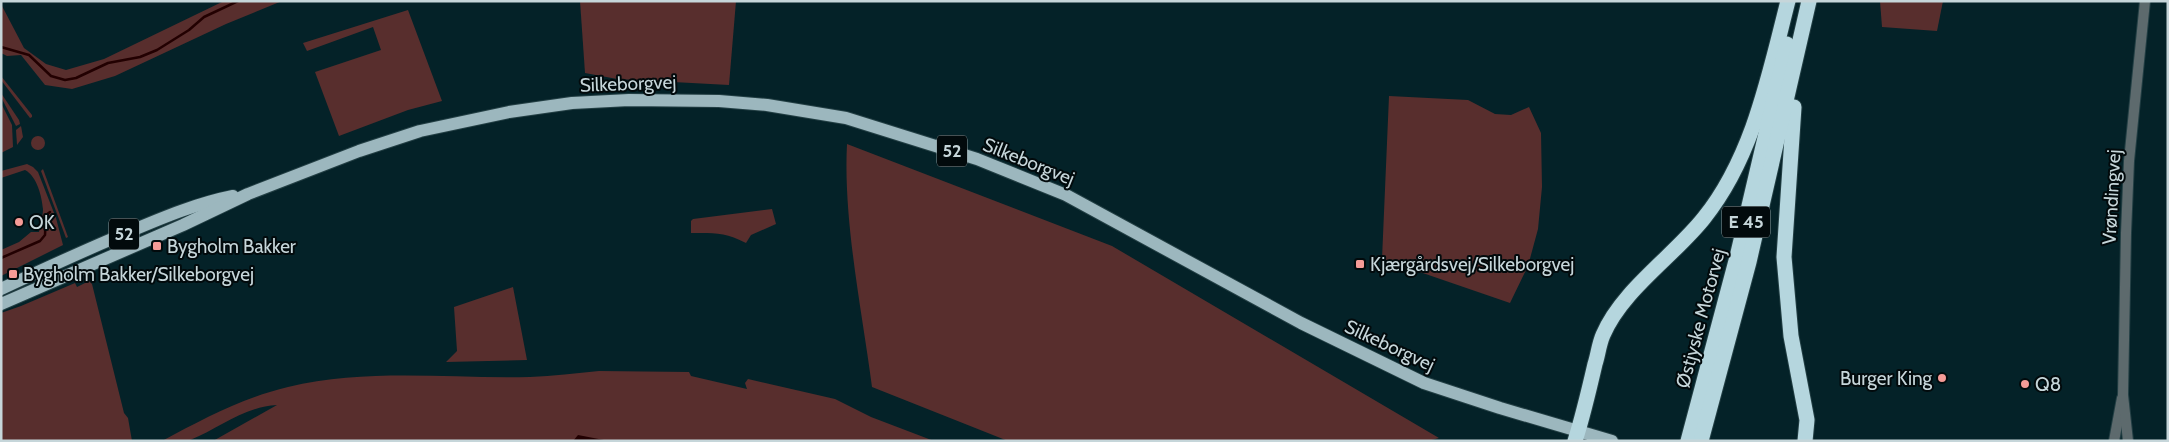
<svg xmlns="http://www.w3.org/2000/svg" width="2169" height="442" font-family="Cabin,sans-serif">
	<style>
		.green { fill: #582e2d }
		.water { fill: #220001 }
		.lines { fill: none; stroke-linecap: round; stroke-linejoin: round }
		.stream { stroke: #220001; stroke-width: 2.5 }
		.tertiary-casing { stroke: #233f44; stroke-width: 12 }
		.primary-casing { stroke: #233f44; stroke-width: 14 }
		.motorway-casing { stroke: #233f44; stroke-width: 17 }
		.tertiary { stroke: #5d6a6d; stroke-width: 10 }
		.primary { stroke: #9cb7be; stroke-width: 12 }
		.motorway { stroke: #b5d6de; stroke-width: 15 }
		.poi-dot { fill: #f59b97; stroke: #020a0c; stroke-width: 2 }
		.labels { text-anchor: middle; stroke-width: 4; stroke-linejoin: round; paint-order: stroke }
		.shield { fill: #020a0c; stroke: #8b999c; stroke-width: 1 }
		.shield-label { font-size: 18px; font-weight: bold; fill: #c6d6da }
		.street-label { font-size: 19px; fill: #c6d6da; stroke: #020a0c }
		.poi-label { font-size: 19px; fill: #c6d6da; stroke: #020a0c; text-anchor: start }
	</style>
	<rect width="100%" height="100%" fill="#042228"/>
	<g class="green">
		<path d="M1,1L2,6L24,48L46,64L66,70L104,59L224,1H282L226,24L115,76L72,89L45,85L21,55L7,56L1,53Z"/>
		<path d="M580,1H736L729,85L617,79L585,73Z"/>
		<path d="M1880,1H1943L1937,31L1882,27Z"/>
		<path d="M408,10L442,101L408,110L339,136L315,72L381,50L373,27L307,51L303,43Z"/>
		<path d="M1,76L32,115V117L30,118L1,80Z"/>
		<path d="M1,93L19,120L20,124L16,126L1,97Z"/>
		<path d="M1389,96L1468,100L1495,114L1511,115L1529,107L1541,133L1542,187L1538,229L1528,266L1510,303L1382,259Z"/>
		<path d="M1,103L12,125L13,147L1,153Z"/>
		<path d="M21,126L23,137L17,145L16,130Z"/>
		<circle cx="38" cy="143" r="7"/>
		<path d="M847,144L1112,246L1439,438L1428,441H1008L872,387C862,310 843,221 847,144Z"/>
		<path d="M27,164L33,167L38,172L56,218L63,245L1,276V250L19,242L31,232H39C40,225 43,216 43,209C42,197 37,176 25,170L1,178V171Z"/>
		<path d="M43,169L68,237L66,238L41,171Z"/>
		<path d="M772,209L776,224L751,235L746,243C725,232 714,233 691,233V221L693,219Z"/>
		<path d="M89,281L92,284L124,413L128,418L132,441H1V313L21,306L75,283L77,287Z"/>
		<path d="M513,287L527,360L446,362L457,351L454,307Z"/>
		<path d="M599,371L689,372L691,376L747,389L745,383L748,379L835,399L871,417L934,441H213L277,405C243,407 220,428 190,440C182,442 170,441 162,441C203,419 242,398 288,387C367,368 449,379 530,377C553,376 576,373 599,371Z"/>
	</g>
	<path class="water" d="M578,435L609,441H573Z"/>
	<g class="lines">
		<g class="stream">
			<path d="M1,47L29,55L51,76L65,80L76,78L108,63L140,57L157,50L189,30L204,17L238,1"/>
			<path d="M1,258L40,241L45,235L46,215L50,212"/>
		</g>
		<defs>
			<g id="tertiary">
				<path d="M2114,441L2122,398"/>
				<path d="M2128,441L2123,395L2126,233L2129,161L2145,1"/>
			</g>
			<g id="primary">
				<path d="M1,289C44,269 87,249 131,231C164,217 198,203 233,196"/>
				<path d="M1,304L183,225L248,194L359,151L420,131L509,112L572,103L629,100L719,101L767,105L846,118L977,159L1066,195L1301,323L1424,383L1500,408L1612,441"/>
			</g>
			<g id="motorway">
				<path d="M1794,107L1784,257L1791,336L1807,420L1805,441"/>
				<path d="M1575,441C1583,416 1589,390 1595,364C1598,355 1599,344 1603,335C1622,290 1674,256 1704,218C1753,157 1769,75 1788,1"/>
				<path d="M1688,441L1737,257L1787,44"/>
				<path d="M1701,441L1749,262L1809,1"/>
			</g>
		</defs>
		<use href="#tertiary" class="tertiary-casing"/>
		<use href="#primary" class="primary-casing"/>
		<use href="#motorway" class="motorway-casing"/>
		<use href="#tertiary" class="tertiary"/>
		<use href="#primary" class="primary"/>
		<use href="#motorway" class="motorway"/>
	</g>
	<g class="poi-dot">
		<circle cx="19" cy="222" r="5"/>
		<rect x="152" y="241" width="10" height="10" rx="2.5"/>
		<rect x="1355" y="259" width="10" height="10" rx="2.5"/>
		<rect x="8" y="269" width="10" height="10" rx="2.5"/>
		<circle cx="1942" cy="378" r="5"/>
		<circle cx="2025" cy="384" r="5"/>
	</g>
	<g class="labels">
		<g class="shield">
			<rect x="937" y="135.5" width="30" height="31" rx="4"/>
			<rect x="1722" y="206.5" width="48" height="31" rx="4"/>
			<rect x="109" y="218.5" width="30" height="31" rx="4"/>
		</g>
		<g class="shield-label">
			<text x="952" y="157">52</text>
			<text x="1746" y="228">E 45</text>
			<text x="124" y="240">52</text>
		</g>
		<g class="street-label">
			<text transform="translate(628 83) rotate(-2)" y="7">Silkeborgvej</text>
			<text transform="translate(1029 161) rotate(22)" y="7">Silkeborgvej</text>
			<text transform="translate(2111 197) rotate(-87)" y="7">Vrøndingvej</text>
			<text transform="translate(1700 318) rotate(-75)" y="7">Østjyske Motorvej</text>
			<text transform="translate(1390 345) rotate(25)" y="7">Silkeborgvej</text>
		</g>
		<g class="poi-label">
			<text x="29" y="229">OK</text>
			<text x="167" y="253">Bygholm Bakker</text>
			<text x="1370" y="271">Kjærgårdsvej/Silkeborgvej</text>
			<text x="23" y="281">Bygholm Bakker/Silkeborgvej</text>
			<text x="1932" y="385" text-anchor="end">Burger King</text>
			<text x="2035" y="391">Q8</text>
		</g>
	</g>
	<rect width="2169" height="442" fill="none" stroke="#c6d6da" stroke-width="5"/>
</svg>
